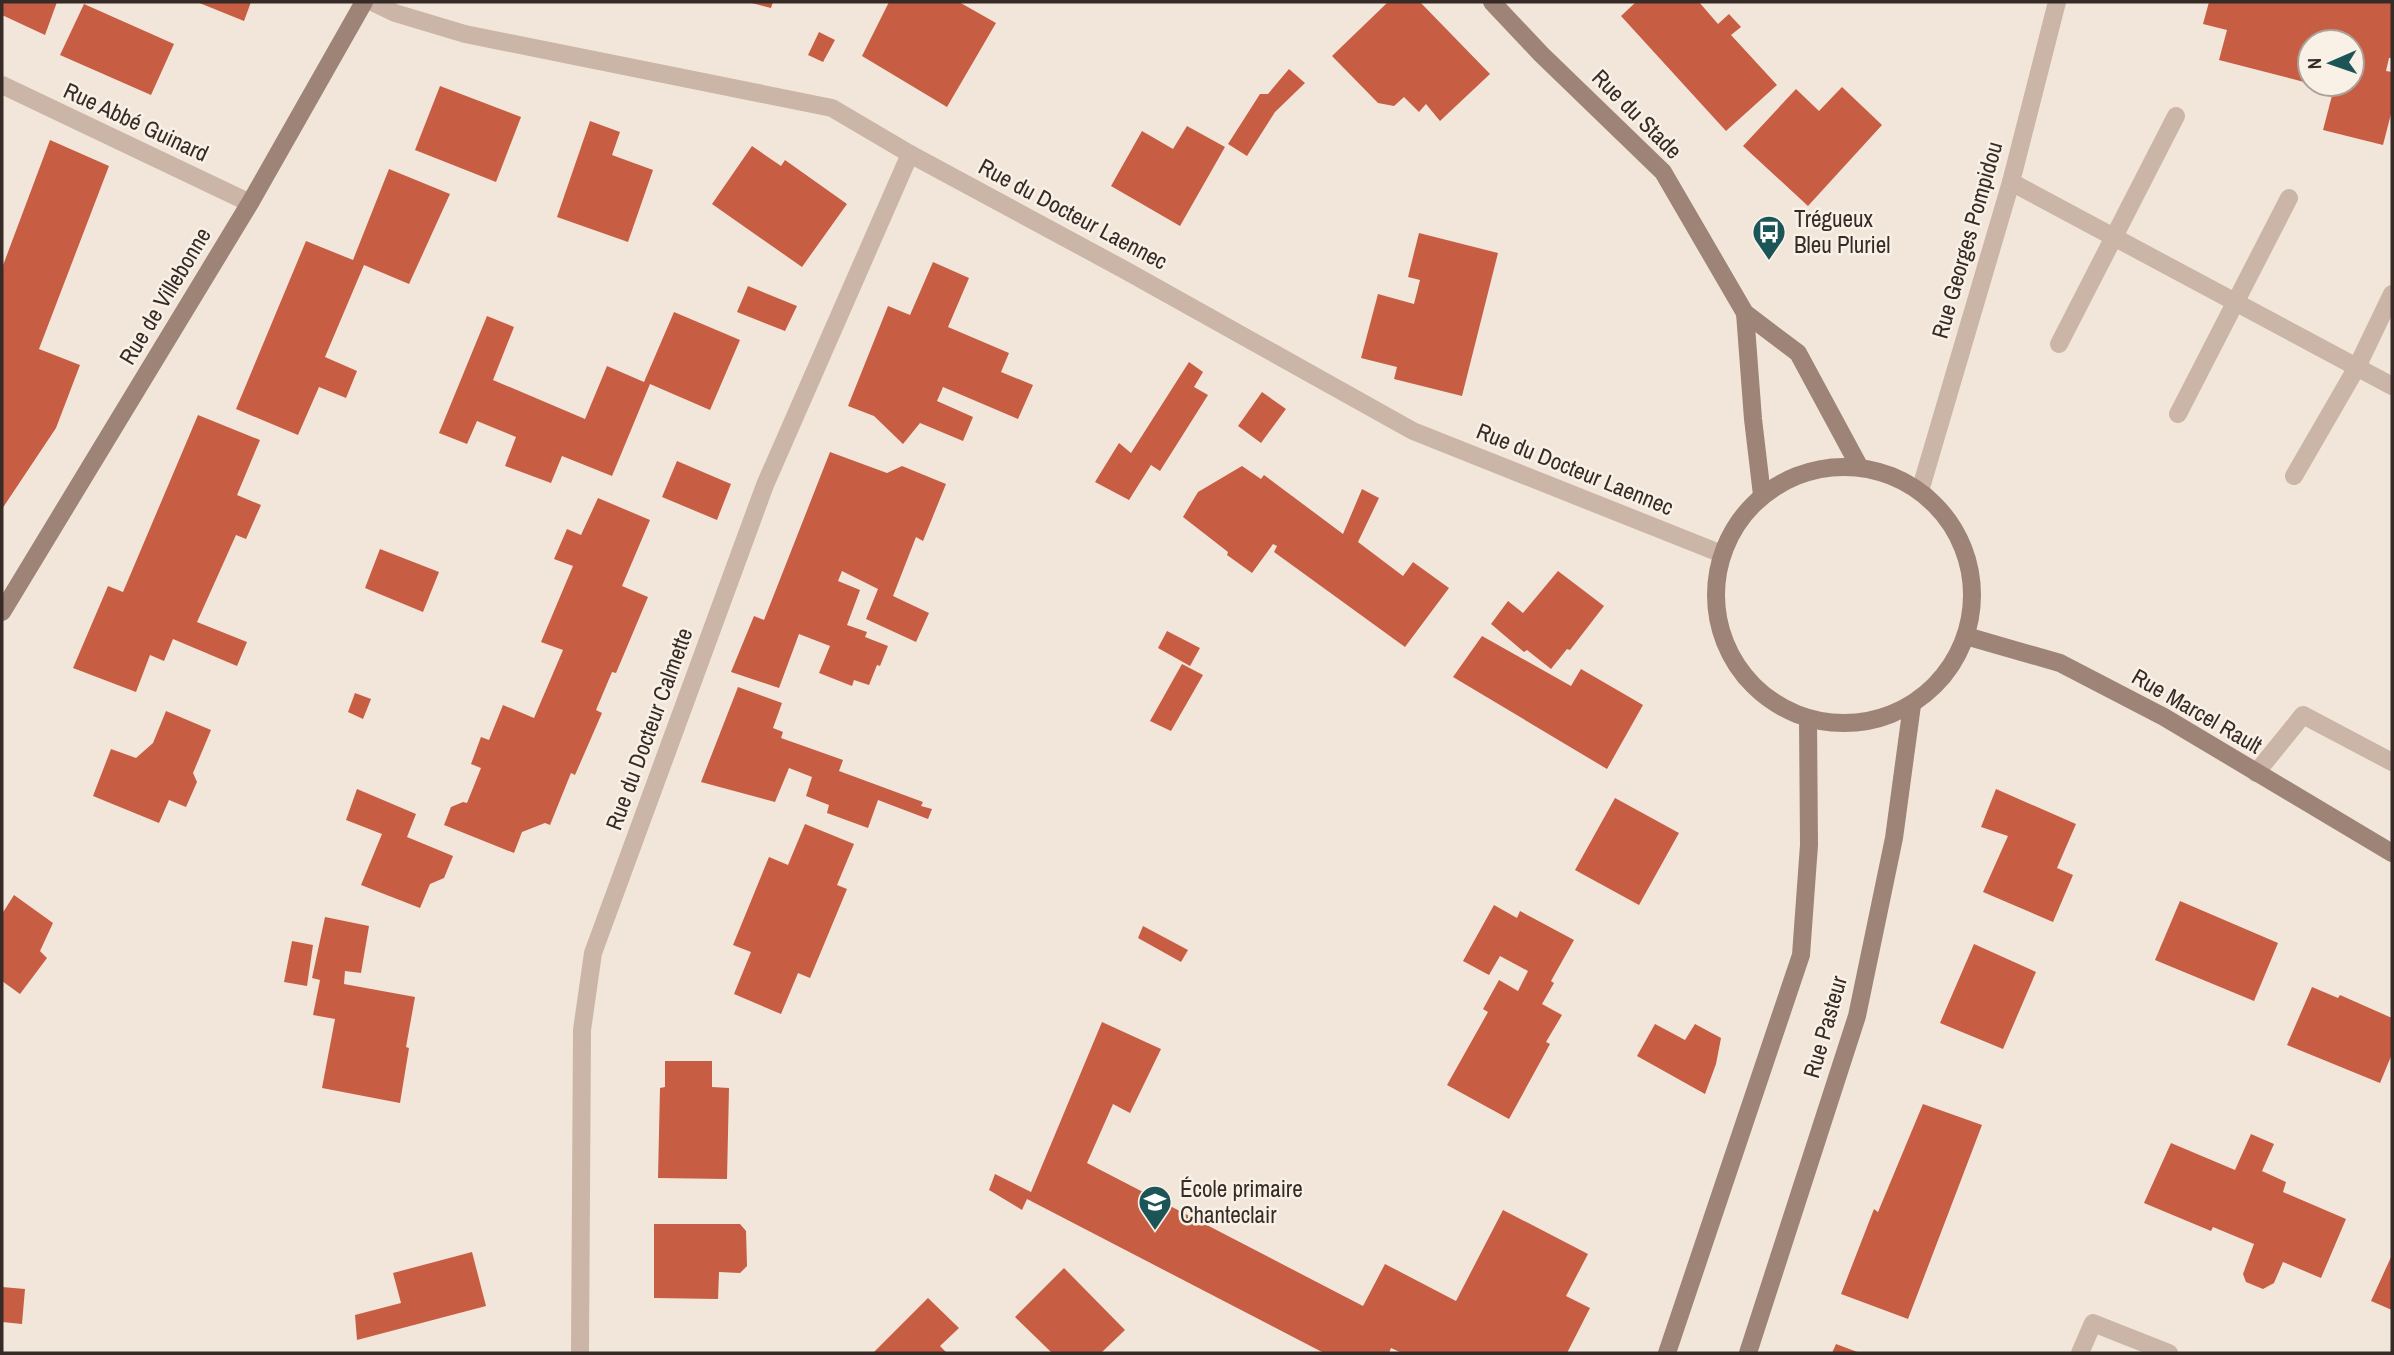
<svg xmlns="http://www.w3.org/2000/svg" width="2394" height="1355" font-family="'Archivo Narrow',sans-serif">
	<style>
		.building { fill: #c75e43 }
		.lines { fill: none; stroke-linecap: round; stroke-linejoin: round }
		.lane { stroke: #cab5a6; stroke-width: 18 }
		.street { stroke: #cab5a6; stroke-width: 18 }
		.secondary { stroke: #9d8477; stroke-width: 18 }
		.labels { text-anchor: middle; stroke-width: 5; stroke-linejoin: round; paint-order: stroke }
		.street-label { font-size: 23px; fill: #362b27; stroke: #f9f0e6 }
		.poi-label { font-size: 23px; fill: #362b27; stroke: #f9f0e6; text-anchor: start }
	</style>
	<rect width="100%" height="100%" fill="#f2e6da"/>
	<g class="building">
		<path d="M2,2H57L45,35L2,15Z"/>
		<path d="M197,2H251L244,21Z"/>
		<path d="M748,2H773L771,8Z"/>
		<path d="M889,2H959L996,23L947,107L862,56Z"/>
		<path d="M1388,2H1420L1490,74L1440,121L1426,104L1419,112L1404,97L1394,106L1378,103L1332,56Z"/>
		<path d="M1636,2H1699L1718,24L1729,14L1741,27L1731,35L1777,85L1726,131L1621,16Z"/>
		<path d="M2209,2H2392V58H2389L2386,71L2392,72V110L2383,145L2323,130L2335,84H2352V42H2310V72L2306,71L2304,82L2219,60L2227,30L2203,24Z"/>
		<path d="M84,4L174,44L151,95L60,55Z"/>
		<path d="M819,32L835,40L823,62L808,55Z"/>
		<path d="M1289,69L1305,83L1275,112L1247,156L1228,144L1260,94H1268Z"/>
		<path d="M440,86L521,117L496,182L415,150Z"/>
		<path d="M1842,87L1882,125L1808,206L1743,146L1796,89L1819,111Z"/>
		<path d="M590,121L620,132L612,155L653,170L628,242L557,217Z"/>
		<path d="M1187,126L1225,147L1180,226L1111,186L1142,131L1173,149Z"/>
		<path d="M50,140L109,166L39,349L80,365L56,428L2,509V268Z"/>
		<path d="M752,146L781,166L785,160L847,204L802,267L712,204Z"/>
		<path d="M389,169L450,194L409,284L364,265L325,357L357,371L346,398L319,387L298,435L236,409L306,241L353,260Z"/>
		<path d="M1419,233L1498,253L1462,396L1394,379L1397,367L1361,358L1378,294L1414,304L1420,280L1408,277Z"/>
		<path d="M933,262L969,278L948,327L1009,353L1001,372L1033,385L1018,419L943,387L937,401L973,417L963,441L920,423L903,444L874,416L848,406L888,306L910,315Z"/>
		<path d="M748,286L797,306L785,331L737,312Z"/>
		<path d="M674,312L740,340L710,410L650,384L612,476L562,456L551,483L505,466L516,437L477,421L467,444L439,433L487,316L514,327L493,380L585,419L607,366L644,382Z"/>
		<path d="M1189,362L1203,372L1194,387L1208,395L1160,471L1151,465L1129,500L1095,482L1119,443L1131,453Z"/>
		<path d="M1262,392L1286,409L1261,443L1238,426Z"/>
		<path d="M198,415L260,440L237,495L261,505L246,539L236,535L197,622L247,642L237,666L173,639L164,661L150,655L136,692L73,668L108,586L123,592Z"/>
		<path d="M830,452L887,473L902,466L946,484L923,541L916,537L893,596L929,613L916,642L866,619L878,589L842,571L838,581L860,590L847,625L867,632L865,637L888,646L880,666L877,665L869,685L854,680L852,686L819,673L830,646L799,634L779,688L731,672L754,616L764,620Z"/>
		<path d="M677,461L731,484L717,520L662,497Z"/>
		<path d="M1242,466L1261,479L1264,475L1343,534L1362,489L1379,498L1358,542L1403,576L1413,562L1449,588L1405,647L1274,552L1277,546L1273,544L1252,573L1227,555L1228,552L1183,517L1198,492Z"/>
		<path d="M598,498L650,520L622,586L648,597L616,673L612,672L596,710L602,713L575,775L571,773L550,825L545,823L522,832L514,853L444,825L451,807L463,802L467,803L481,768L471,764L481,737L489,740L503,705L534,718L563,650L541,642L573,566L554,559L567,529L581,535Z"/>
		<path d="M380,549L439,572L423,612L365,588Z"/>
		<path d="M1558,571L1604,606L1570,650L1567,649L1551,669L1527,650L1524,652L1491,624L1508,601L1523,613Z"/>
		<path d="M1167,631L1200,648L1190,666L1158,648Z"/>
		<path d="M1482,636L1571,686L1581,669L1643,705L1607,769L1453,677Z"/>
		<path d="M1182,664L1203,675L1171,731L1150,721Z"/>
		<path d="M738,687L782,703L773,728L783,732L781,738L843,760L839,771L923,802L921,806L932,809L928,819L878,800L868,828L827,813L829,805L806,796L812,777L789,768L775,802L701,782Z"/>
		<path d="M355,693L371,699L363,719L348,712Z"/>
		<path d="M166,711L211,730L193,773L197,782L186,807L169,800L159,823L93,796L111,749L136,758L153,743Z"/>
		<path d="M357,789L416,814L407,837L453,856L444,878L430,884L420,908L361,885L382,834L346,820Z"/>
		<path d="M1996,789L2076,824L2057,868L2073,875L2053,922L1983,892L2008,836L1981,827Z"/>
		<path d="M1615,798L1679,833L1639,905L1575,870Z"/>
		<path d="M805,824L854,844L837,885L847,889L810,978L798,973L781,1014L734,994L751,952L733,945L769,857L788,865Z"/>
		<path d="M14,895L53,923L40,951L47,958L20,994L2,981V914Z"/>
		<path d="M2180,901L2278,943L2254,1001L2155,960Z"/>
		<path d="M1494,905L1517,918L1520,911L1574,940L1551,981L1554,983L1542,1004L1562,1015L1546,1042L1550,1044L1509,1119L1447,1085L1488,1012L1483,1009L1499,980L1518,991L1528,971L1500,956L1489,975L1463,961Z"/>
		<path d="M325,917L369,926L361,973L345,971L344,984L415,997L406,1047L409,1048L400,1103L322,1088L335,1019L313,1015L320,980L312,978Z"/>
		<path d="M1143,926L1188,950L1181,962L1138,938Z"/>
		<path d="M292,941L313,945L307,986L284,982Z"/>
		<path d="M1974,944L2036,972L2003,1049L1940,1023Z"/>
		<path d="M2312,987L2338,998L2340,995L2392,1018V1054L2380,1083L2287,1045Z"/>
		<path d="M1102,1022L1161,1049L1130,1113L1113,1104L1087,1163L1363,1306L1385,1264L1456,1301L1503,1210L1588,1254L1566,1296L1590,1308L1567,1353H1402L1391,1348L1389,1353H1324L1027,1199L1022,1210L989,1190L995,1174L1031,1192Z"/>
		<path d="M1655,1024L1685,1040L1695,1024L1721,1038L1716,1064L1705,1094L1637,1056Z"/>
		<path d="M665,1061H712V1087L729,1088L727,1179L658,1178L660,1088L665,1087Z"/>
		<path d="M1923,1104L1982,1125L1908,1319L1841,1294L1874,1209L1878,1212Z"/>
		<path d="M2251,1134L2274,1144L2262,1171L2286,1182L2283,1192L2346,1219L2321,1278L2283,1262L2274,1283L2263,1289L2246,1282L2243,1274L2254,1244L2213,1227L2211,1231L2144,1203L2171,1143L2235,1170Z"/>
		<path d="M654,1224H740L746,1231L747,1266L740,1273L719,1272L718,1299L654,1298Z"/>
		<path d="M472,1252L486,1306L357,1340L355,1315L401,1303L393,1273Z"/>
		<path d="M2392,1255V1310L2371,1301Z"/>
		<path d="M1064,1268L1125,1330L1101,1353H1052L1015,1317Z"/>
		<path d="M2,1287L25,1289L22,1324L2,1322Z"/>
		<path d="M928,1298L959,1328L940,1346L947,1353H873Z"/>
		<path d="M1836,1344L1860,1353H1832Z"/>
	</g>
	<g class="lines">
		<g class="lane">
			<path d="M2011,182L2392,386"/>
			<path d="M2059,344L2176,116"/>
			<path d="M2178,414L2289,198"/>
			<path d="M2294,476L2357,367L2392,294"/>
			<path d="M2256,773L2303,715L2392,762"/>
		</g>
		<g class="street">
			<path d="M372,2L395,13L465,34L832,108L910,154L1123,269L1413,431L1722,554"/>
			<path d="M2,85L250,203"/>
			<path d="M1920,491L2011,182L2057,2"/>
			<path d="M580,1353L582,1030L593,953L765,485L910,154"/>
			<path d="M2080,1353L2093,1323L2169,1353"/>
		</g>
		<g class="secondary">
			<path d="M1492,2L1541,54L1663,172L1745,313L1798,353L1859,466"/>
			<path d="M1745,313L1753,419L1762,495"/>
			<circle cx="1844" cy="595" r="128"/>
			<path d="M2,612L250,203L364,2"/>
			<path d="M1966,636L2060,663L2164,717L2392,853"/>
			<path d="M1667,1353L1801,955L1809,845L1808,719"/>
			<path d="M1748,1353L1857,1016L1894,838L1912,705"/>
		</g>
	</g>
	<defs>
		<symbol id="bus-pin" viewBox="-11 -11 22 30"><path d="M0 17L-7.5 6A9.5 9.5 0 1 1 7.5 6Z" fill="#1c5557" stroke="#f9f0e6"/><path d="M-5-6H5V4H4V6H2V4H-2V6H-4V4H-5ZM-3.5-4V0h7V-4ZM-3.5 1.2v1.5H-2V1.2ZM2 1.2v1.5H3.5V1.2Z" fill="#fff"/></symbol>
		<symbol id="school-pin" viewBox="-11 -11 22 30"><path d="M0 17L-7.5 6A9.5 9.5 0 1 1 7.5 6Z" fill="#1c5557" stroke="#f9f0e6"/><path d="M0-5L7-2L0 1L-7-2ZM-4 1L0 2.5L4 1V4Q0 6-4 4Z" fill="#fff"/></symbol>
	</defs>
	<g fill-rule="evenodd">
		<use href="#bus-pin" x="1750" y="213" width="38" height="52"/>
		<use href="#school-pin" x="1136" y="1183" width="38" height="52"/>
	</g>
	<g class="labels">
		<g class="street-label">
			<text transform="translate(1637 114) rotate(45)" y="8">Rue du Stade</text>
			<text transform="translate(136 122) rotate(25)" y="8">Rue Abbé Guinard</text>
			<text transform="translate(1073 214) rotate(28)" y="8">Rue du Docteur Laennec</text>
			<text transform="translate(1967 240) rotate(-74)" y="8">Rue Georges Pompidou</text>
			<text transform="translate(165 296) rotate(-59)" y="8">Rue de Villebonne</text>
			<text transform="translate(1575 469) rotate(22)" y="8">Rue du Docteur Laennec</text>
			<text transform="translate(2197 711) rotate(30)" y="8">Rue Marcel Rault</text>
			<text transform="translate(649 729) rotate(-70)" y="8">Rue du Docteur Calmette</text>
			<text transform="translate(1825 1027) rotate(-74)" y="8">Rue Pasteur</text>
		</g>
		<g class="poi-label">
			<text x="1794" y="227">Trégueux<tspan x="1794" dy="26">Bleu Pluriel</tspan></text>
			<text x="1180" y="1197">École primaire<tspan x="1180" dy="26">Chanteclair</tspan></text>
		</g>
	</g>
	<rect width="2394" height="1355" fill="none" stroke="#362b27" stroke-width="7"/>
	<g transform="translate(2331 63) rotate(268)"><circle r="33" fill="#f9f0e6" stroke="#aba19a" stroke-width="2"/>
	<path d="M0-5L12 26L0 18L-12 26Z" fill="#1c5557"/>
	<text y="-10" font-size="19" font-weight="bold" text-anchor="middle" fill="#362b27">N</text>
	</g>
</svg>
